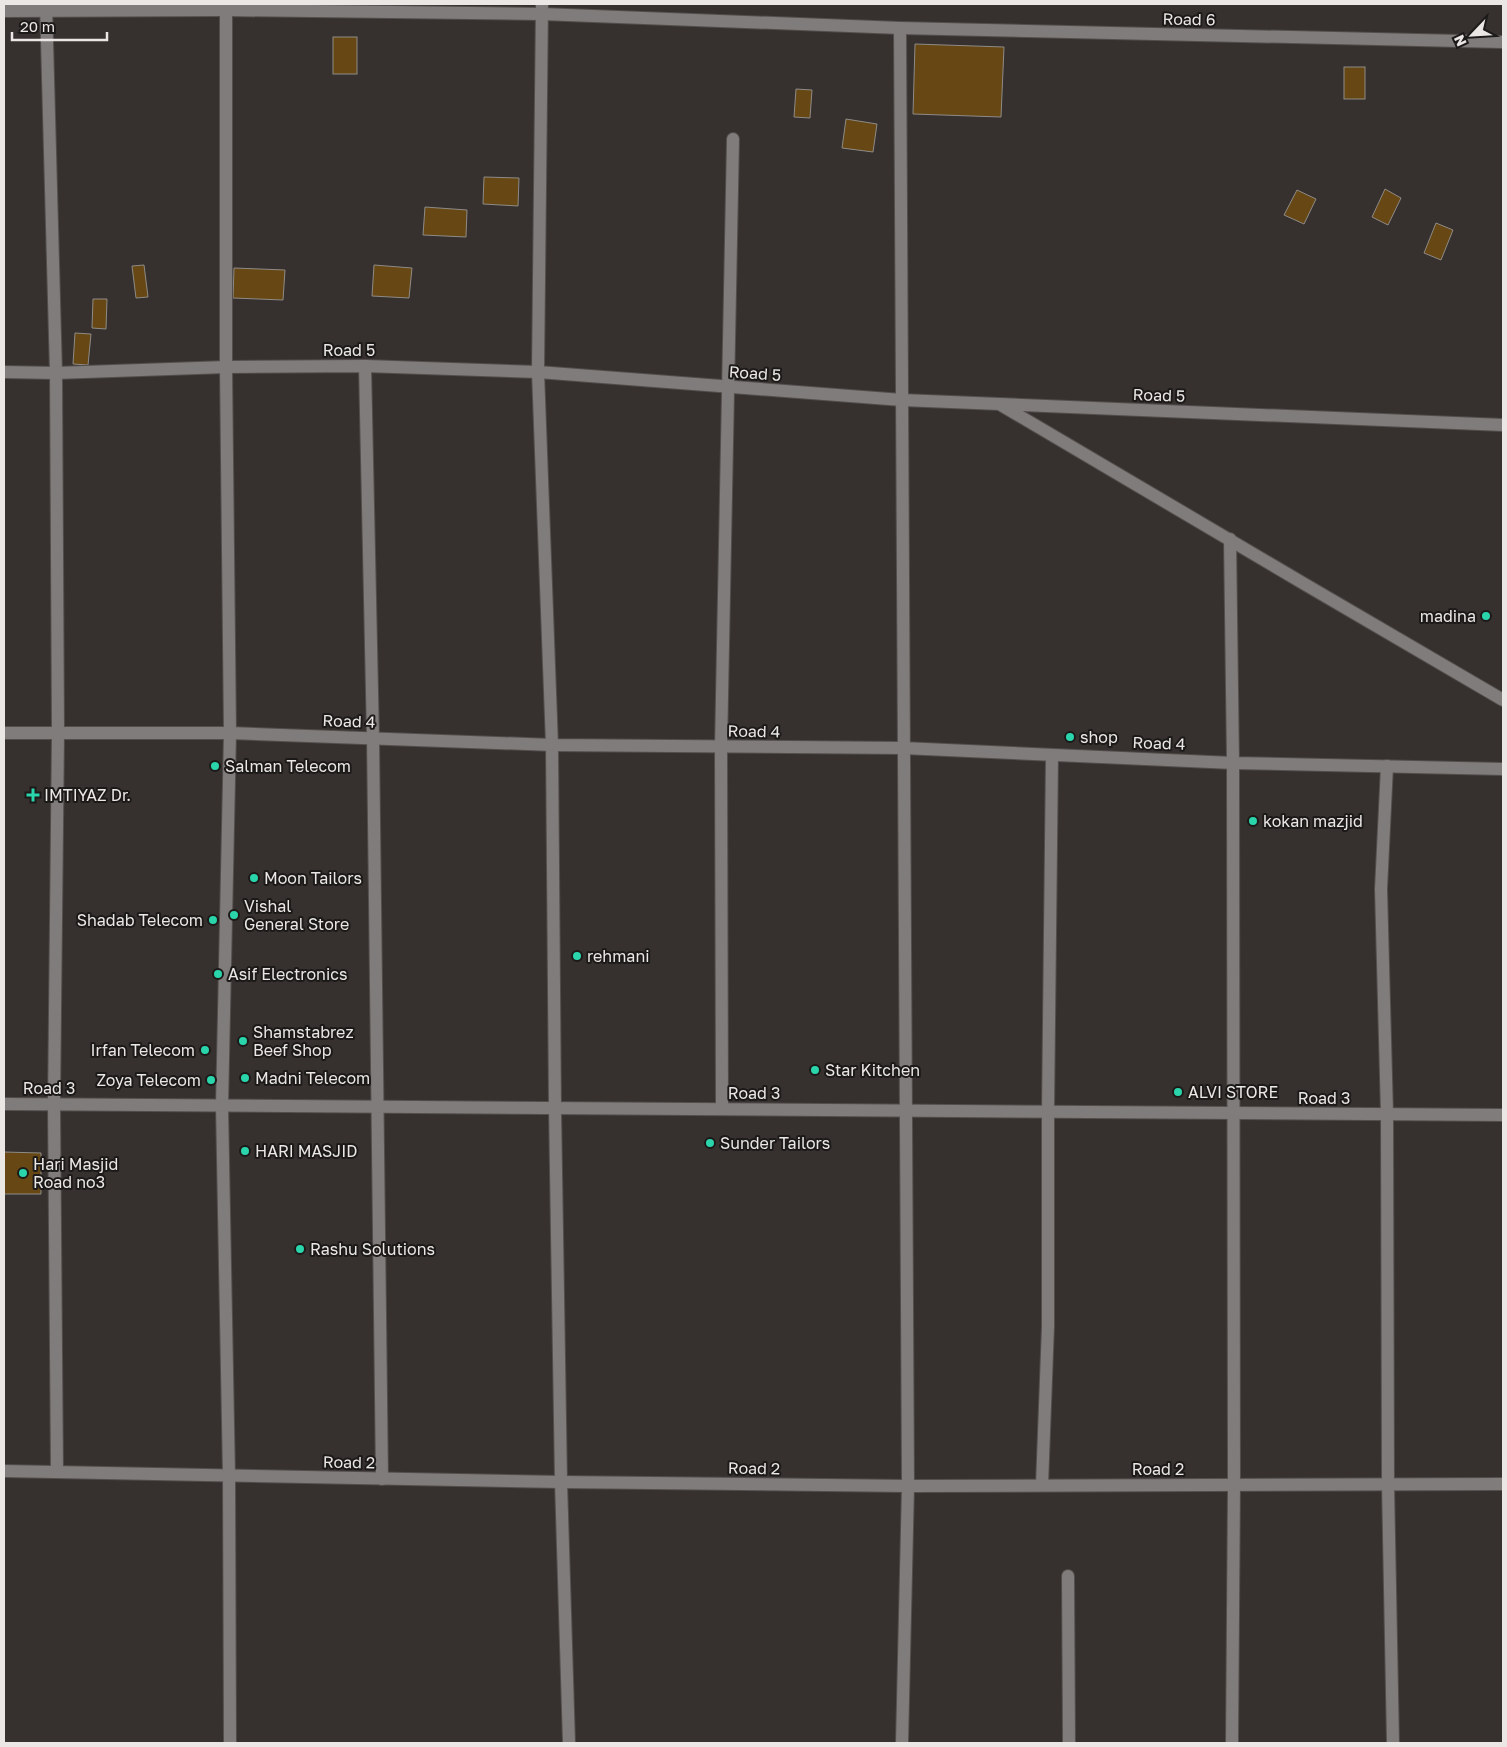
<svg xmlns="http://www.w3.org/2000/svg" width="1507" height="1747" font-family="'Golos Text',sans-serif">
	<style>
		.building { fill: #674814; stroke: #8e8b86 }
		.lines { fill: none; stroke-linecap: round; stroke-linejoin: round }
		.minor-casing { stroke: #534e4c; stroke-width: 14 }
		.minor { stroke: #7f7c7b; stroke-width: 12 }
		.poi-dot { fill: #2ad5ac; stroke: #1c1a18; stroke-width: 2 }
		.labels { text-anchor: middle; stroke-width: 4; stroke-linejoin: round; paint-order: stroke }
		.street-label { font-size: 16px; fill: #eae7e5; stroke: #1c1a18 }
		.poi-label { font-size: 16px; fill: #eae7e5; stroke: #1c1a18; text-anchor: start }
	</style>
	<rect width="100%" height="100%" fill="#36312f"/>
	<g class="building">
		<rect x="333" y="37" width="24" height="37"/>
		<path d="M915,44L1004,47L1001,117L913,114Z"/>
		<rect x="1344" y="67" width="21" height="32"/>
		<path d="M796,89L812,90L810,118L794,117Z"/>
		<path d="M846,119L877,124L873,152L842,148Z"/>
		<path d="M484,177L519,178L518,206L483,204Z"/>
		<path d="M1385,189L1401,198L1388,225L1372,217Z"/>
		<path d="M1297,190L1316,199L1304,224L1284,215Z"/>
		<path d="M425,207L467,210L466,237L423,235Z"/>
		<path d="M1436,223L1453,230L1441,260L1424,253Z"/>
		<path d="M144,265L148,297L136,298L132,266Z"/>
		<path d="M374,265L412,268L409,298L372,296Z"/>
		<path d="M234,268L285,270L283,300L233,298Z"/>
		<path d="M93,299H107L106,329L92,328Z"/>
		<path d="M75,333L91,334L88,365L73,364Z"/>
		<path d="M4,1152L41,1153V1194H4Z"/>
	</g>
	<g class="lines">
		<defs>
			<g id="minor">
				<path d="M46,4L56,373L58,733L54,1105L57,1472"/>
				<path d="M226,4V367L230,733L222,1106L229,1476L230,1743"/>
				<path d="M542,4L538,372L552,745L555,1108L561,1482L569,1743"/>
				<path d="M4,11L226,10L542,14L900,28L1503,42"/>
				<path d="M900,28L908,1486L902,1743"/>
				<path d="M365,366L373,738L382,1479"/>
				<path d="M4,372L56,373L226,367L365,366L538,372L902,400L1503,425"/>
				<path d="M1001,405C1168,503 1335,603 1503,700"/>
				<path d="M1230,539L1233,763L1234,1485L1232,1743"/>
				<path d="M4,733H230L552,745L903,748L1233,763L1503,769"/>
				<path d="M1387,766L1381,889L1387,1114L1388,1485L1393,1743"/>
				<path d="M4,1104L1503,1115"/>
				<path d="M722,1109L721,747L733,139"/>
				<path d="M4,1471L561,1482L908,1486L1503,1484"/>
				<path d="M1042,1485L1048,1326V1112L1052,755"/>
				<path d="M1068,1576L1069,1743"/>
			</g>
		</defs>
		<use href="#minor" class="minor-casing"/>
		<use href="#minor" class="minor"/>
	</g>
	<g class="poi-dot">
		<circle cx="1486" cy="616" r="5"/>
		<circle cx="1070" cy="737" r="5"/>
		<circle cx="215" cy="766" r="5"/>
		<path d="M30.5 787.5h5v5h5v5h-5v5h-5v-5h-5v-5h5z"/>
		<circle cx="1253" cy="821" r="5"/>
		<circle cx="254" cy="878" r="5"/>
		<circle cx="234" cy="915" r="5"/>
		<circle cx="213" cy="920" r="5"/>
		<circle cx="577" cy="956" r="5"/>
		<circle cx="218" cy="974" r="5"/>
		<circle cx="243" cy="1041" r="5"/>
		<circle cx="205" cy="1050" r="5"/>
		<circle cx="815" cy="1070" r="5"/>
		<circle cx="245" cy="1078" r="5"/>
		<circle cx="211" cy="1080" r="5"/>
		<circle cx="1178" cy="1092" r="5"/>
		<circle cx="710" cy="1143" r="5"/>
		<circle cx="245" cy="1151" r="5"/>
		<circle cx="23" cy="1173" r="5"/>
		<circle cx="300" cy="1249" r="5"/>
	</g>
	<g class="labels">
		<g class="street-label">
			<text transform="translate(1189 19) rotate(1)" y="6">Road 6</text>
			<text x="349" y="356">Road 5</text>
			<text transform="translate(755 373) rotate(4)" y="6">Road 5</text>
			<text transform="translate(1159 395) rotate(2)" y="6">Road 5</text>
			<text transform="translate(349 721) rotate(2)" y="6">Road 4</text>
			<text transform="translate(754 731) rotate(1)" y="6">Road 4</text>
			<text transform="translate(1159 743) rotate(2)" y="6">Road 4</text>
			<text x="49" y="1094">Road 3</text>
			<text x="754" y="1099">Road 3</text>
			<text x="1324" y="1104">Road 3</text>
			<text transform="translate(349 1462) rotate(1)" y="6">Road 2</text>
			<text transform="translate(754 1468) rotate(1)" y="6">Road 2</text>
			<text x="1158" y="1475">Road 2</text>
		</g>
		<g class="poi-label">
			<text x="1476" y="622" text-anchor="end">madina</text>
			<text x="1080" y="743">shop</text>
			<text x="225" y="772">Salman Telecom</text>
			<text x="44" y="801">IMTIYAZ Dr.</text>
			<text x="1263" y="827">kokan mazjid</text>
			<text x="264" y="884">Moon Tailors</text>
			<text x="244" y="912">Vishal<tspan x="244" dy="18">General Store</tspan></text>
			<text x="203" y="926" text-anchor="end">Shadab Telecom</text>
			<text x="587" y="962">rehmani</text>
			<text x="228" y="980">Asif Electronics</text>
			<text x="253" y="1038">Shamstabrez<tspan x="253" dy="18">Beef Shop</tspan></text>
			<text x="195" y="1056" text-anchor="end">Irfan Telecom</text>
			<text x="825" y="1076">Star Kitchen</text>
			<text x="255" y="1084">Madni Telecom</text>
			<text x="201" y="1086" text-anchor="end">Zoya Telecom</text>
			<text x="1188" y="1098">ALVI STORE</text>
			<text x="720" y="1149">Sunder Tailors</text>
			<text x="255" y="1157">HARI MASJID</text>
			<text x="33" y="1170">Hari Masjid<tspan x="33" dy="18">Road no3</tspan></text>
			<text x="310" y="1255">Rashu Solutions</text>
		</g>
	</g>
	<rect width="1507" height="1747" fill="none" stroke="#eae7e5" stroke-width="10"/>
	<g transform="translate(1472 35) rotate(245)" stroke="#1c1a18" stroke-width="4" paint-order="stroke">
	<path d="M0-4L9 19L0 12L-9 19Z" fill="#eae7e5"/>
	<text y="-8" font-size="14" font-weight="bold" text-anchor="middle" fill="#eae7e5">N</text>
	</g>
	<path d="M12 32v8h95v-8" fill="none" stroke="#eae7e5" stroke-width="2.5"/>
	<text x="20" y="32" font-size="15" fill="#eae7e5" stroke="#1c1a18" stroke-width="4" paint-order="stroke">20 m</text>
</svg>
